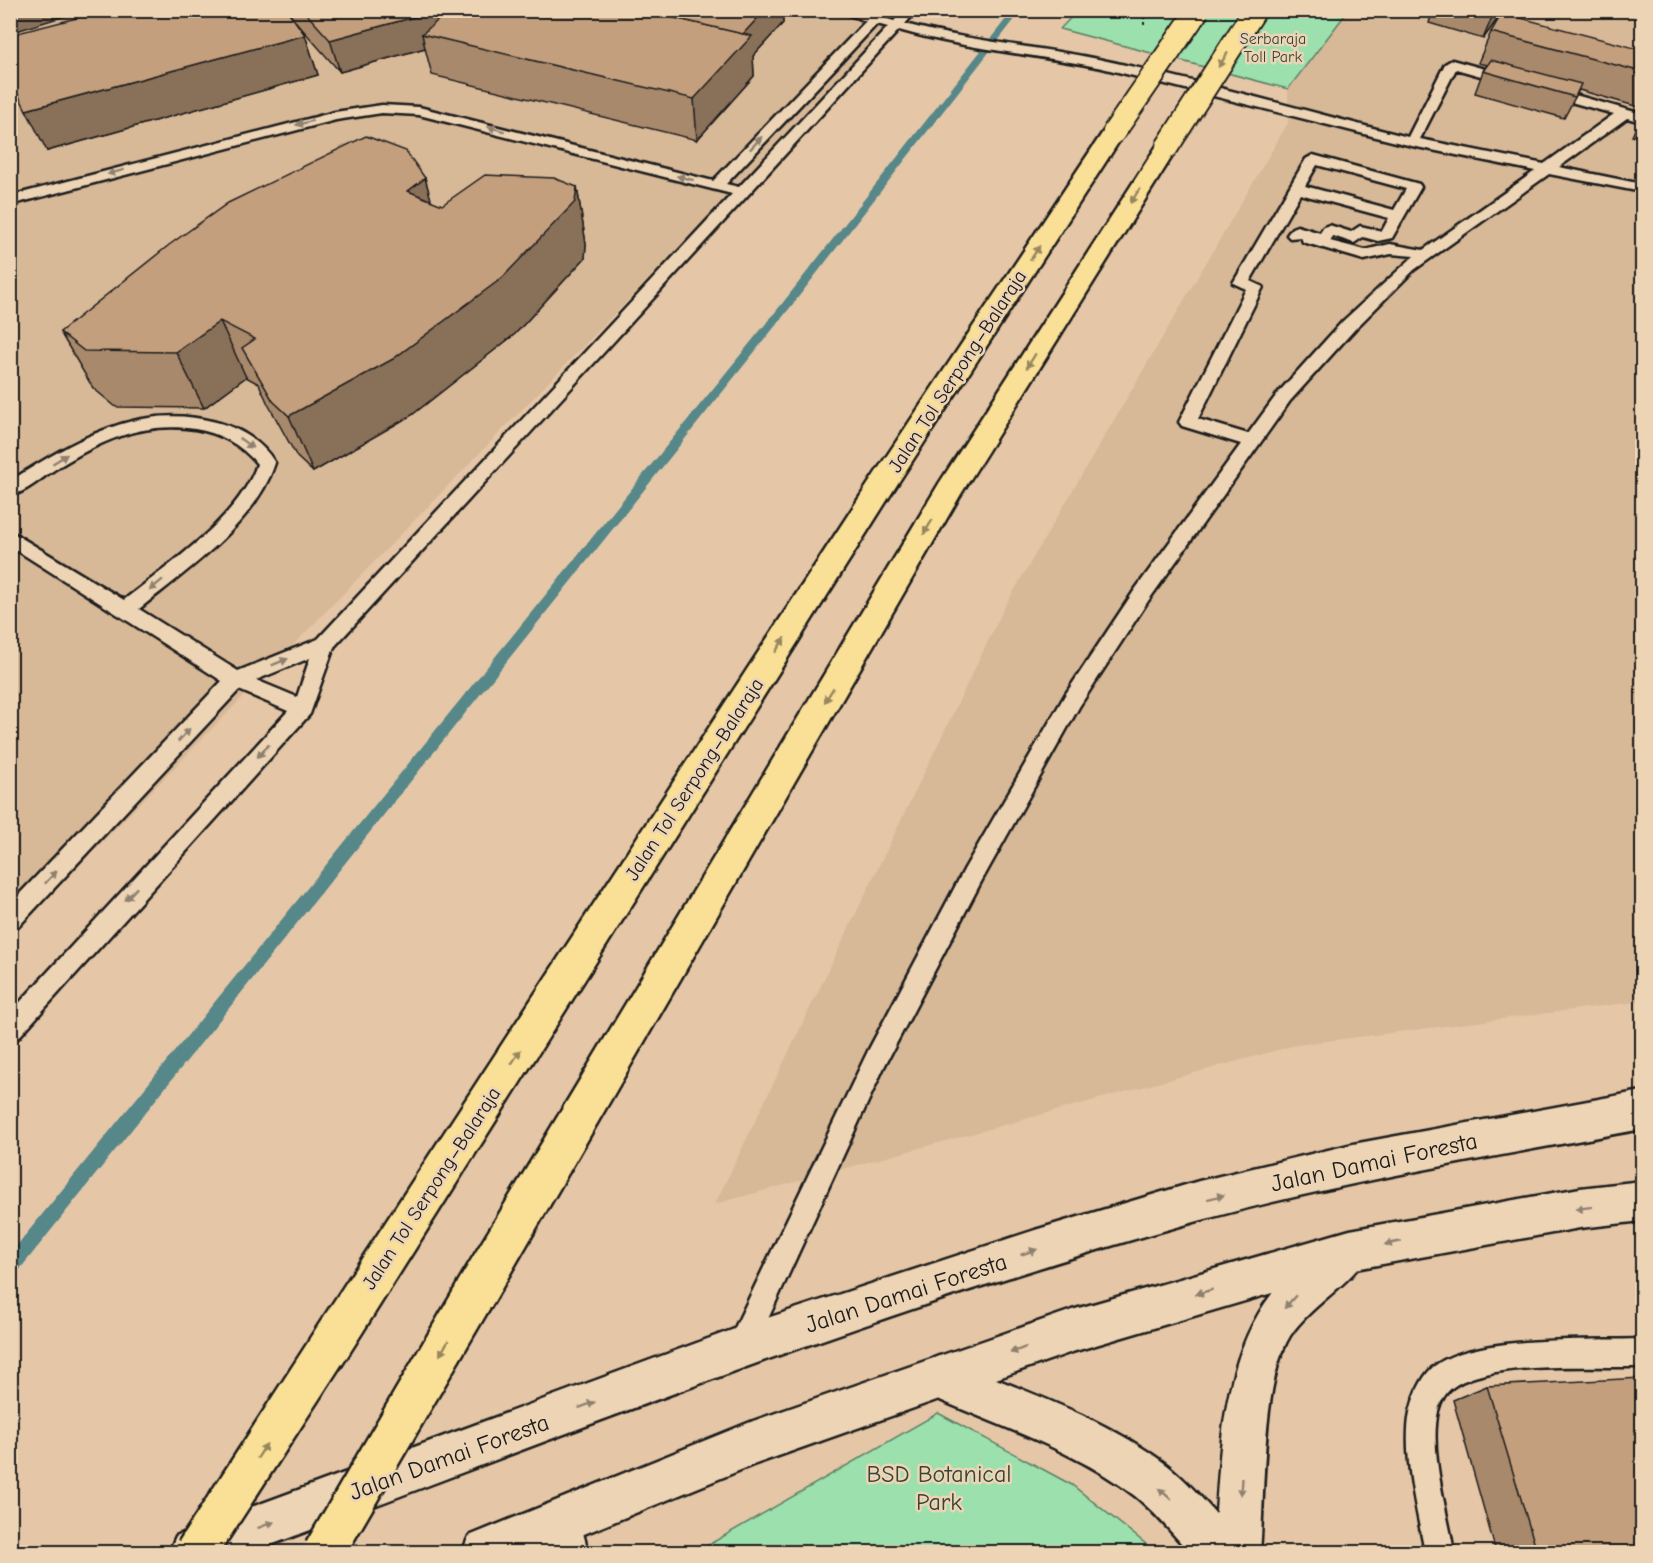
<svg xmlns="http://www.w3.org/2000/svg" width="1653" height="1563" font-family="'Comic Neue',sans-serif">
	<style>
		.built { fill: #d7b897 }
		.green { fill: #9ce0ad; stroke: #5c7e64; stroke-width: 1.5 }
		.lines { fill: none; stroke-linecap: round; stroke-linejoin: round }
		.stream { fill: #568789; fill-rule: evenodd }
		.service-casing { stroke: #1c1c1c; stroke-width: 5 }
		.minor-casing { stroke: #1c1c1c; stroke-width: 5 }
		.secondary-casing { stroke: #1c1c1c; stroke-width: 5 }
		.motorway-casing { stroke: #1c1c1c; stroke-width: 5 }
		.path { stroke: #1c1c1c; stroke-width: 2; stroke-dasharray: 3 3; stroke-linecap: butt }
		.service { fill: #edd4b5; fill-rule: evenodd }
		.minor { fill: #edd4b5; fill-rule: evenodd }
		.secondary { fill: #edd4b5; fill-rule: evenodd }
		.motorway { fill: #fadf96; fill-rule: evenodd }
		.motorway-bridge-far1-casing { stroke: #1c1c1c; stroke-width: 26; stroke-linecap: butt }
		.motorway-bridge-casing { stroke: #1c1c1c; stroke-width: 45; stroke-linecap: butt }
		.motorway-bridge-far1 { stroke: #fadf96; stroke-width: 22 }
		.motorway-bridge { stroke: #fadf96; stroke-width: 40 }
		.wall { fill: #a9896c; stroke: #1c1c1c; stroke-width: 1.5 }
		.shaded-wall { fill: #896f58; stroke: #1c1c1c; stroke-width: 1.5 }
		.building { fill: #c49f7d; stroke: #1c1c1c; stroke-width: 1.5 }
		.oneway { fill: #96875f }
		.oneway2 { fill: #8f8170 }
		.labels { text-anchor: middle; stroke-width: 5; stroke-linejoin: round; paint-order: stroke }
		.far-park-label { font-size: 16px; fill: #364339; stroke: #edd4b5 }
		.street-label { font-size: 20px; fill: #1c1c1c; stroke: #edd4b5 }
		.near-street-label { font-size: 24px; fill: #1c1c1c; stroke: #edd4b5 }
		.near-park-label { font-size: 24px; fill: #364339; stroke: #edd4b5 }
	</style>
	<rect width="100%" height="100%" fill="#e5c7a7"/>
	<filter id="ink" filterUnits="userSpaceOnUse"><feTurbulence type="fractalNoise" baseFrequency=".0167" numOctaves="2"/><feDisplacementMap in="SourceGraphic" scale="12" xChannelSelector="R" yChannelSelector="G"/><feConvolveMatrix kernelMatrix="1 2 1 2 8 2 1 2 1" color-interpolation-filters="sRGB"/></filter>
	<g filter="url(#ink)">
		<g class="built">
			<path d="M11,11H924L737,188L11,936Z"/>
			<path d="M1348,11H1642V1001L1296,1045L715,1204L1005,606L1288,123V89Z"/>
		</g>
		<g class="green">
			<path d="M1077,11H1348L1288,89L1060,29Z"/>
			<path d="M938,1413L1072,1485L1156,1552H696Z"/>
		</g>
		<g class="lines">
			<path class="stream" d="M1013,10H1022L789,309L16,1274L10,1276V1254L781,305Z"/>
			<defs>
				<g id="service">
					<path d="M835,10H857L894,21L904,10H917L905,24C968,41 1034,46 1098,59C1202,81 1305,111 1408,137L1445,64L1452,60L1514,77L1516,80L1509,84L1456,69L1420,139L1544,164L1614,114L1542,94V88L1547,87L1642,114V122L1627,118L1559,167L1642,184V192L1549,174L1414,270L1355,329L1290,401L1148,601L1079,707L981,882L884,1067L750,1358L740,1362L730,1358L726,1348L730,1338L868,1051L965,868L1065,695L1134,591L1241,444L1182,426L1179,422L1246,289L1233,283L1306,159L1313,155L1419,184L1421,187L1392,238L1378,241L1363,237L1354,243L1333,236L1330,241L1365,250L1390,244L1423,250L1535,171L1412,146L1102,68C1034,54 965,49 899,30L334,647L310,714L18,1038L10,1041V1013L288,711L239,690L18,927L10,930V904L222,681L10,546V531L124,600C167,566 240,517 257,464C241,444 219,433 195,429C141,421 98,442 54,470C40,479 26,492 10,496V481C74,441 137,401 216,422C239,428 262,441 275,463C256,523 186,571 139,609L238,671L318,639L732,194L419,115L382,113L336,120L10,205V196L335,112L382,105L419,107L713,181L866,21ZM877,24L888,27L739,187L726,184ZM1317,165L1406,189L1394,210L1305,186ZM1300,194L1389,218L1382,231L1360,226L1351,232L1329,225L1324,227L1320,233L1297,226L1292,228L1287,235L1290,238L1301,237L1303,242L1364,260L1391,254L1414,256L1343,321L1278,393L1248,434L1198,419L1263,287L1250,281ZM310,658L297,697L256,680Z"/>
					<path d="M1642,1339V1367C1595,1368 1495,1361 1456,1385C1447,1390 1440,1401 1438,1411C1429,1453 1447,1510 1454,1552H1425C1417,1511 1402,1454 1410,1412C1413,1398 1421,1378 1432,1368C1471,1334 1591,1341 1642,1339Z"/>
					<path d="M567,1504L577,1509L588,1552H560L552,1519L557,1509Z"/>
				</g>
				<path id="minor" d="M1346,1232L1361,1238L1367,1253C1354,1283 1311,1304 1290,1336C1261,1383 1265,1496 1260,1552H1189C1172,1533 1155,1512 1135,1496C1073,1448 994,1425 924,1393L917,1378L924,1363L939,1356C1013,1387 1103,1416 1167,1465C1185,1479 1201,1497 1216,1514C1222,1422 1227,1322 1305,1260C1318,1249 1330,1239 1346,1232Z"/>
				<g id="secondary">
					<path d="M1642,1091V1129C1494,1157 1344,1181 1198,1221C876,1310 564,1435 252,1552H169L176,1536L192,1529L740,1327L1035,1230L1199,1181L1353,1144Z"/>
					<path d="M1642,1181V1221L1580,1228L1350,1270L1072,1352L753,1465L540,1552H462L469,1536L753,1421L1072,1310L1350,1230L1580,1188Z"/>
				</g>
				<g id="motorway">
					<path d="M1114,125L1122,127L1125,132L898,483L340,1368L325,1374L310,1368L304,1353L310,1338L878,469L1103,132L1106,127Z"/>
					<path d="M1167,140L1175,142L1178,147L961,494L488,1312L473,1318L458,1312L452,1297L458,1282L940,482L1156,147L1159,142Z"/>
				</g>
			</defs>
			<use href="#service" class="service-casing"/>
			<use href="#minor" class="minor-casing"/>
			<use href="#secondary" class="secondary-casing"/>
			<use href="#motorway" class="motorway-casing"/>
			<path class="path" d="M1144,10V28"/>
			<use href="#service" class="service"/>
			<use href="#minor" class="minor"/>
			<use href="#secondary" class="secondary"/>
			<use href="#motorway" class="motorway"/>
			<defs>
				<g id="motorway-bridge-far1">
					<path d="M1114,132L1198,10"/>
					<path d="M1167,147L1255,10"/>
				</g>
				<g id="motorway-bridge">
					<path d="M196,1552L325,1353"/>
					<path d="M324,1552L473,1297"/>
				</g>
			</defs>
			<use href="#motorway-bridge-far1" class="motorway-bridge-far1-casing"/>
			<use href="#motorway-bridge" class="motorway-bridge-casing"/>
			<use href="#motorway-bridge-far1" class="motorway-bridge-far1"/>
			<use href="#motorway-bridge" class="motorway-bridge"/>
		</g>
		<g class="wall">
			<path d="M108,10H782L783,23L753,56L754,76L697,140L432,75L425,48L340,72L295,21L305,35L318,75L47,151Z"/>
			<path d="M1433,10H1504L1483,39L1429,23Z"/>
			<path d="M1491,32L1642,50V108L1579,90L1564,118L1475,93L1483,71L1487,65L1478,63Z"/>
			<path d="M1642,115V139L1632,136Z"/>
			<path d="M425,178L431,201L442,205L577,187L586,244L585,258L515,334L412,415L313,472L297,457L268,404L259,384L246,377L204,408L116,407L93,388L60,332Z"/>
			<path d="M1487,1386L1642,1552H1496L1453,1400Z"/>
		</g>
		<g class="shaded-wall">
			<path d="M10,10H84L10,33Z"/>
			<path d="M440,10H448L454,40L422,34L425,48L340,72L330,40Z"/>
			<path d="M765,10H782L783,23L753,56L754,76L697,140L694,99L736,41Z"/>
			<path d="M1497,10H1504L1483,39L1492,17Z"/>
			<path d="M305,35L318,75L47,151L26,110Z"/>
			<path d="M425,178L441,235L408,191Z"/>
			<path d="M577,187L586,244L585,258L515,334L412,415L313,472L289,416Z"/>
			<path d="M220,321L246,377L204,408L176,352Z"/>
		</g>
		<g class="building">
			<path d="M108,10H287L305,35L26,110L10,78V35Z"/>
			<path d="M303,10H440L330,40Z"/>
			<path d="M450,10H640L752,36L694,99L422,34Z"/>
			<path d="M640,10H765L743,34Z"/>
			<path d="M1467,10H1497L1492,17Z"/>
			<path d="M1502,13L1642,50V72L1491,32Z"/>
			<path d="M1491,60L1581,84L1575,97L1483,71Z"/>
			<path d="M1642,116V126L1638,125Z"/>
			<path d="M366,136L406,151L425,178L408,191L442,205L485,175L554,178L577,187L575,202L502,278L393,359L289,416L273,401L242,348L255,339L220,321L176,352L84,351L60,332L169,245L228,203Z"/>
			<path d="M1642,1378V1552H1537L1487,1386Z"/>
		</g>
		<defs><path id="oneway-solid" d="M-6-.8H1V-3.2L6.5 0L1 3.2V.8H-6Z" transform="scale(1.5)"/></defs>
		<g class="oneway">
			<use href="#oneway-solid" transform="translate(1223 60) rotate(123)"/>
			<use href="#oneway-solid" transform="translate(1135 196) rotate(122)"/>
			<use href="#oneway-solid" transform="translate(1035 253) rotate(-57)"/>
			<use href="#oneway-solid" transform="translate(1031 361) rotate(122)"/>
			<use href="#oneway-solid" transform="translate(928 527) rotate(121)"/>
			<use href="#oneway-solid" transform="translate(780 645) rotate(-57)"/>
			<use href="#oneway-solid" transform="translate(829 695) rotate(121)"/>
			<use href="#oneway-solid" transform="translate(516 1057) rotate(-57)"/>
			<use href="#oneway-solid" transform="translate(444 1348) rotate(120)"/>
			<use href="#oneway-solid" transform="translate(262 1451) rotate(-57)"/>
		</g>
		<g class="oneway2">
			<use href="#oneway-solid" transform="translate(304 123) rotate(166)"/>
			<use href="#oneway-solid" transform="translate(496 129) rotate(-165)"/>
			<use href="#oneway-solid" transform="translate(756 143) rotate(-47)"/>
			<use href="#oneway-solid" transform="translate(116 172) rotate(165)"/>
			<use href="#oneway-solid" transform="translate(685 178) rotate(-166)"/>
			<use href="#oneway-solid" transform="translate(246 443) rotate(36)"/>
			<use href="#oneway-solid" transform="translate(60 459) rotate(-32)"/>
			<use href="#oneway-solid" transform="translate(156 585) rotate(141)"/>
			<use href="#oneway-solid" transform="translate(280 662) rotate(-22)"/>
			<use href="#oneway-solid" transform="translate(184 735) rotate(-47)"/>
			<use href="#oneway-solid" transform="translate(263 751) rotate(133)"/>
			<use href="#oneway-solid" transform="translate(51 877) rotate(-47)"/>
			<use href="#oneway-solid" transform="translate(131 894) rotate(133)"/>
			<use href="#oneway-solid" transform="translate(1216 1197) rotate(-14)"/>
			<use href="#oneway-solid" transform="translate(1584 1208) rotate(173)"/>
			<use href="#oneway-solid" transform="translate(1393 1243) rotate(169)"/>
			<use href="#oneway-solid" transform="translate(1029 1252) rotate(-18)"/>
			<use href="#oneway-solid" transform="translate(1204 1292) rotate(164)"/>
			<use href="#oneway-solid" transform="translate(1290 1302) rotate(131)"/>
			<use href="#oneway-solid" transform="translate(1018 1350) rotate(160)"/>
			<use href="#oneway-solid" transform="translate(587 1405) rotate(-20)"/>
			<use href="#oneway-solid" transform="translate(1241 1487) rotate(93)"/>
			<use href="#oneway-solid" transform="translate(1165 1494) rotate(-138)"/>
			<use href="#oneway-solid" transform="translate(266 1525) rotate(-20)"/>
		</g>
	</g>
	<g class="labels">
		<g class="far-park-label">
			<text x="1273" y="44">Serbaraja<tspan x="1273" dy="18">Toll Park</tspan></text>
		</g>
		<g class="street-label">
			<text transform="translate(957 371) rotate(-57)" y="7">Jalan Tol Serpong–Balaraja</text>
			<text transform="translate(694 779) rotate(-57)" y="7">Jalan Tol Serpong–Balaraja</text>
			<text transform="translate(431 1188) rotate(-57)" y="7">Jalan Tol Serpong–Balaraja</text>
		</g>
		<g class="near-street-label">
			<text transform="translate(1374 1162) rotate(-12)" y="8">Jalan Damai Foresta</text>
			<text transform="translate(906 1293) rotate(-18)" y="8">Jalan Damai Foresta</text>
			<text transform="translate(449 1457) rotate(-20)" y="8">Jalan Damai Foresta</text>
		</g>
		<g class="near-park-label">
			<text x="939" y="1482">BSD Botanical<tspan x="939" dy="28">Park</tspan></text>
		</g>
	</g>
	<rect width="1653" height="1563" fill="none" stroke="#edd4b5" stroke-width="36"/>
	<rect x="18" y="18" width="1617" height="1527" fill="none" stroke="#1c1c1c" stroke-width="2" filter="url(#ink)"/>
</svg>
